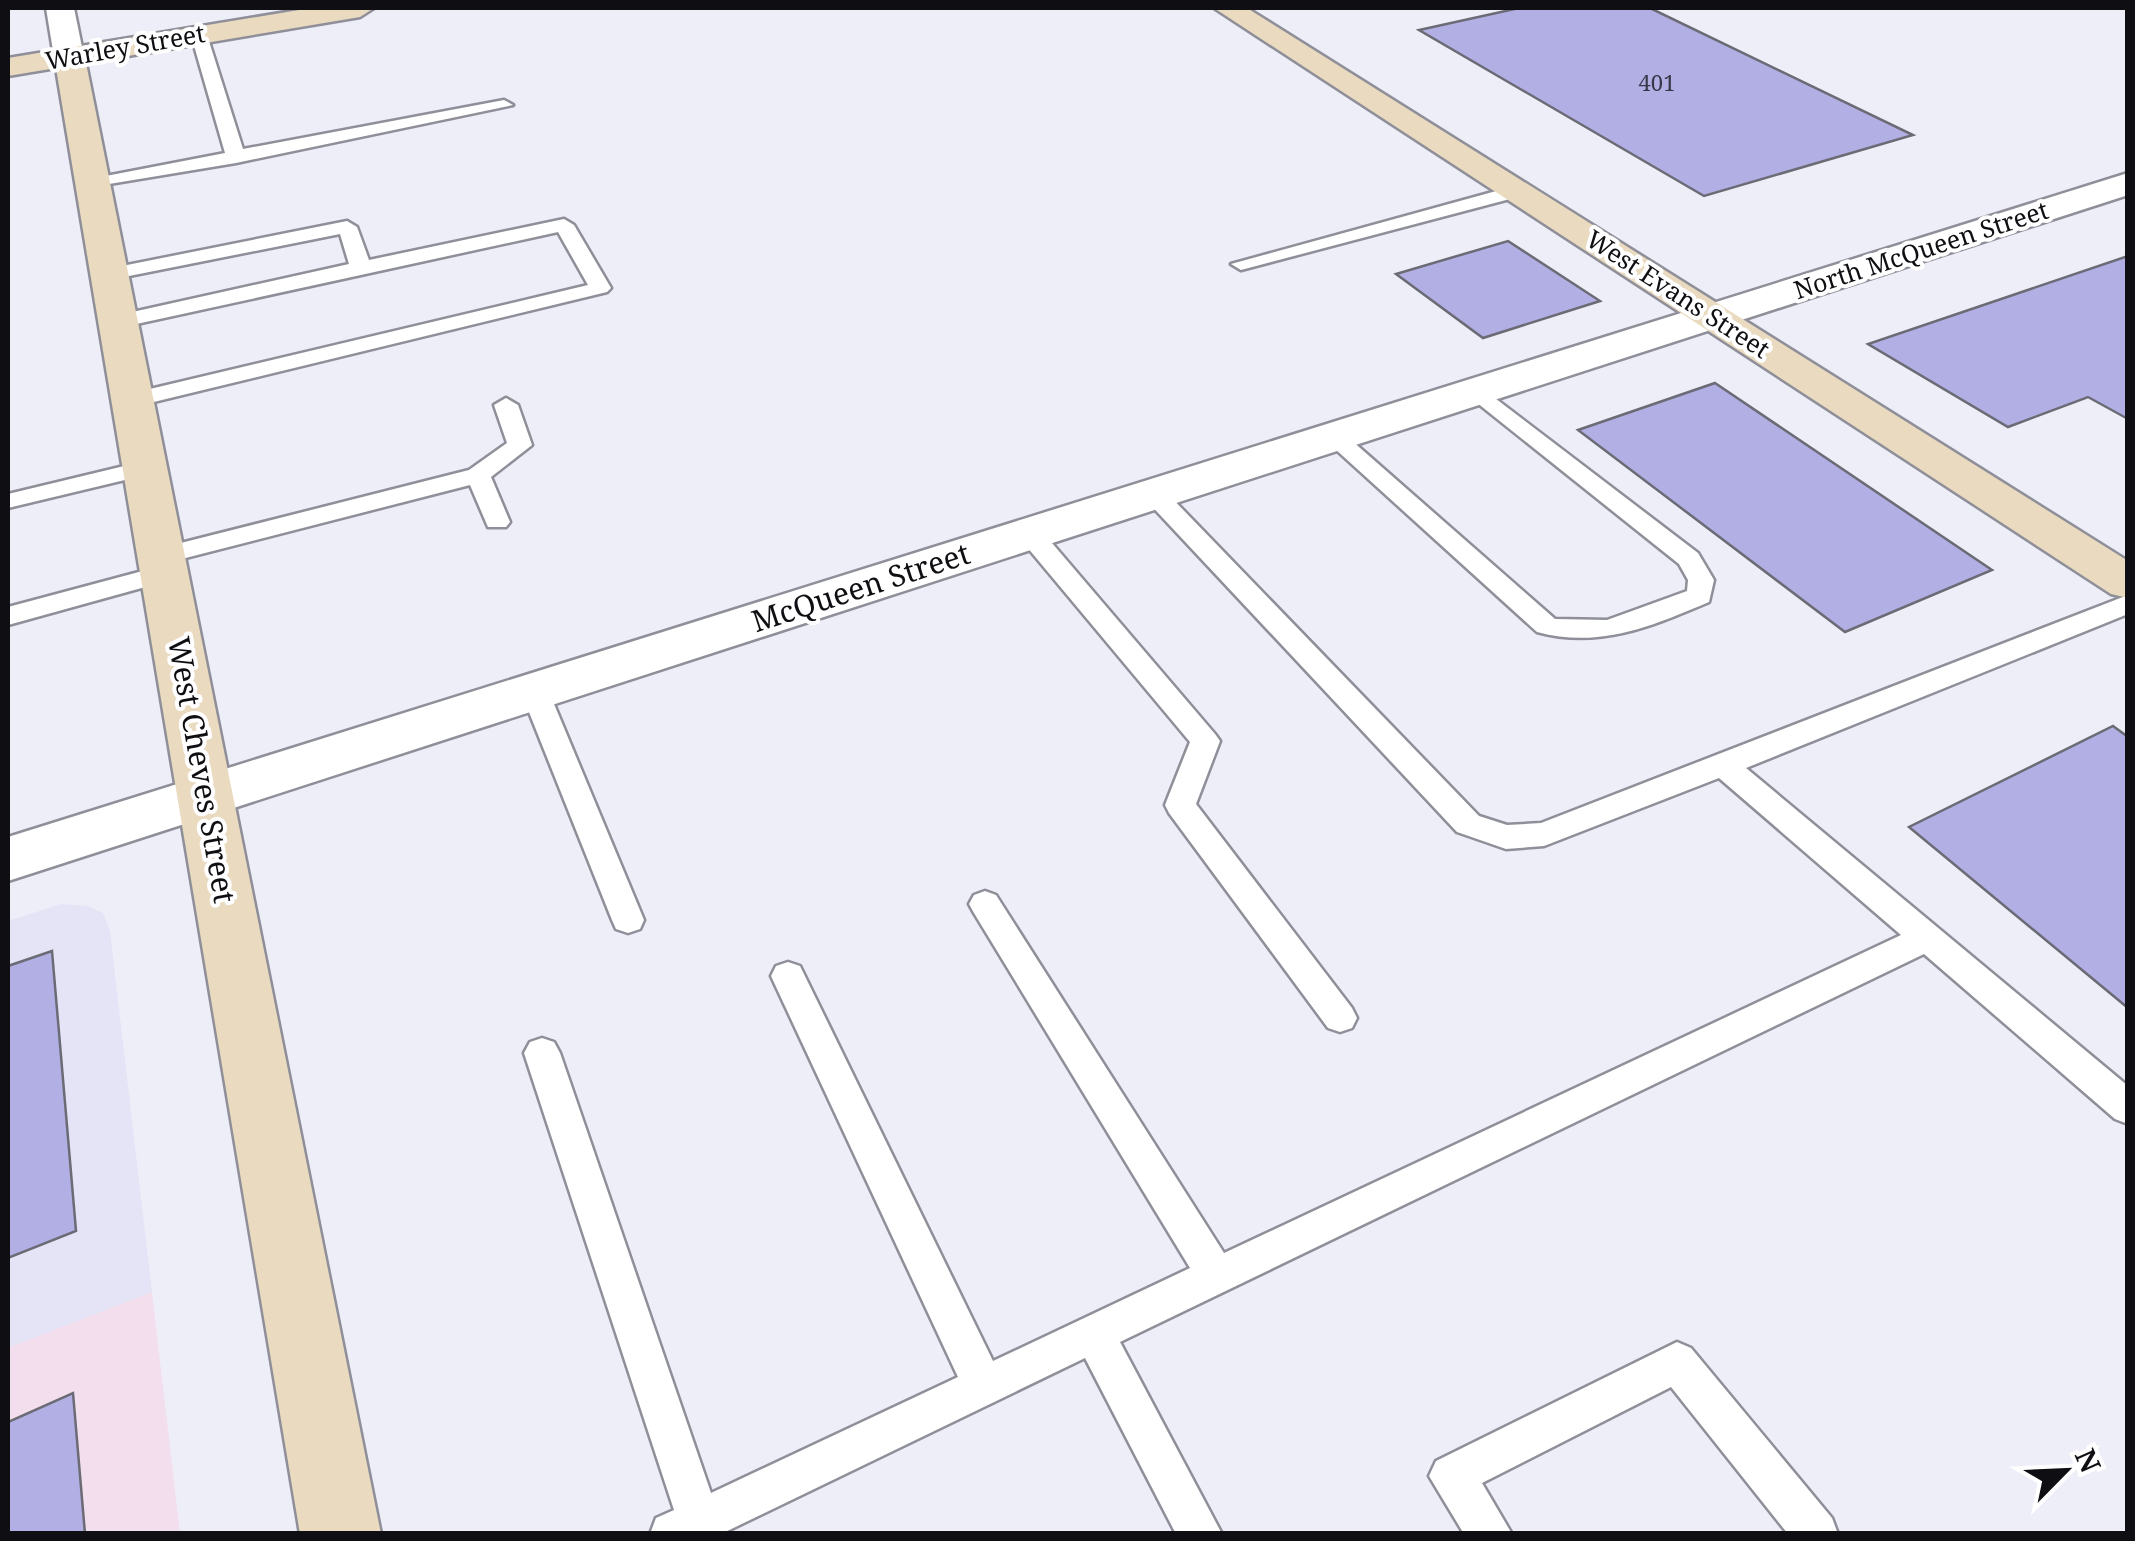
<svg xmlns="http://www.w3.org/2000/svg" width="2135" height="1541" font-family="'Noto Serif',serif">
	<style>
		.built { fill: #e5e4f7 }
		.education { fill: #f3deed }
		.building { fill: #b2afe5; stroke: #6b6b75; stroke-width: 2.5 }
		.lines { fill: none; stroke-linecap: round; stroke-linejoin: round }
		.lane-casing { stroke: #8f8f99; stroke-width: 5 }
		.street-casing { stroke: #8f8f99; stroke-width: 5 }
		.secondary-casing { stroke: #8f8f99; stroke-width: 5 }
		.lane { fill: #fff; fill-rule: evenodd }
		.street { fill: #fff; fill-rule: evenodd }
		.secondary { fill: #eadac0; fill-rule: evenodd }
		.labels { text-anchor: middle; stroke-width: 8; stroke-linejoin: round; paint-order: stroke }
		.far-number-label { font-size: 22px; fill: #383748 }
		.far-street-label { font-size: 25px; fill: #0f0f13; stroke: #fff }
		.street-label { font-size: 30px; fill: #0f0f13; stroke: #fff }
	</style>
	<rect width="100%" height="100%" fill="#eeeef9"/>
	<path class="built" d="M61,904L88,906L103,913L110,931L152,1292L8,1348V921Z"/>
	<path class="education" d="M152,1292L180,1533H8V1348Z"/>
	<g class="building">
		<path d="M1519,8H1650L1913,135L1704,196L1419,30Z"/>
		<path d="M1508,241L1600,301L1483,338L1396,274Z"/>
		<path d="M2128,256V419L2088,397L2008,427L1868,344Z"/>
		<path d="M1715,383L1992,570L1845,632L1578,430Z"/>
		<path d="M2113,726L2128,737V1008L1909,827Z"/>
		<path d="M52,951L76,1231L8,1258V966Z"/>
		<path d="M73,1393L85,1534H8V1422Z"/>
	</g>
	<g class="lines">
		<defs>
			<g id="lane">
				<path d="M199,30L207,35L243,149L504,100L513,105L236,163L85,188V180L225,153L191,35Z"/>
				<path d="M1518,185L1525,187V195L1241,270L1231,264Z"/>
				<path d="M564,219L574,225L611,288L607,292L133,407L121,400L133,393L588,285L558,232L118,328L107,322L110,317L349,264L340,234L109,280L99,274L102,270L347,221L357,227L369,260Z"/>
				<path d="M1479,386L1698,553L1714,580L1709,602C1652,626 1600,649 1537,632L1323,438L1335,431L1343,433L1555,619L1607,620L1687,591L1688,580L1679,564L1471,398L1468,393Z"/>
				<path d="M506,398L518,405L532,445L491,477L510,522L506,527H488L470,485L162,564L149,556L153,550L469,470L507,443L494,405Z"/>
				<path d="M145,461L154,463L157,468L154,473L8,508V494Z"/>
				<path d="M1155,488L1164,490L1479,816L1507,825L1541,823L2128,595V614L1746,768L2128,1086V1124L2115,1119L1924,954L1120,1342L1222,1534H1176L1085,1358L721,1534H650L656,1518L674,1510L524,1053L530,1042L542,1038L554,1042L560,1053L711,1493L958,1377L771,976L776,966L788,962L800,966L993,1361L1190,1268L974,913L969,904L974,895L985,891L996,895L1224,1253L1901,935L1719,778L1544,846L1506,849L1457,832L1146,500L1143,495Z"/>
				<path d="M1031,527L1040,529L1215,734L1220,741L1196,804L1352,1008L1357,1018L1352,1028L1340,1032L1328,1028L1169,813L1165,805L1190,742L1022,541L1018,535Z"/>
				<path d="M165,565L174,567L178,573L174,579L8,625V607Z"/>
				<path d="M535,682L549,692L644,920L640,929L628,933L616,929L612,920L521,692Z"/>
				<path d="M1677,1342L1691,1348L1832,1518L1838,1534H1788L1671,1387L1482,1483L1512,1534H1464L1429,1476L1436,1461Z"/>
			</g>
			<g id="street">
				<path d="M46,8H74L84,57L80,64H58L54,57Z"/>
				<path d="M2128,173V195L8,881V837Z"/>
			</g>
			<g id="secondary">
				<path d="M311,8H374L360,17L86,63L381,1534H300L56,68L8,76V58Z"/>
				<path d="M1214,8H1247L2128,561V598L2111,594Z"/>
			</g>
		</defs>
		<use href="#lane" class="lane-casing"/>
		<use href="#street" class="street-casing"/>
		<use href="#secondary" class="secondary-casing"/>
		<use href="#lane" class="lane"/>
		<use href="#street" class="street"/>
		<use href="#secondary" class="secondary"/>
	</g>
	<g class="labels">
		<g class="far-number-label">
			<text x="1657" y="91">401</text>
		</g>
		<g class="far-street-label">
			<text transform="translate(125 47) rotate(-10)" y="9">Warley Street</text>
			<text transform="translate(1921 250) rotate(-18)" y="9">North McQueen Street</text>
			<text transform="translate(1678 294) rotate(33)" y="9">West Evans Street</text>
		</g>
		<g class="street-label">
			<text transform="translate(861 588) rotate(-18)" y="10">McQueen Street</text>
			<text transform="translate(201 770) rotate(80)" y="10">West Cheves Street</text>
		</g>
	</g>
	<rect width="2135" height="1541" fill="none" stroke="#0f0f13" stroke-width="20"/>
	<g transform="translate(2065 1471) rotate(66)" stroke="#ffffff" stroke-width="8" paint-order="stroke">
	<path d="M0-8L18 38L0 25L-18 38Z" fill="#0f0f13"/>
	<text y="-15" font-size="28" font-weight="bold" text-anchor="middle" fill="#0f0f13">N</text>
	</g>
</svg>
